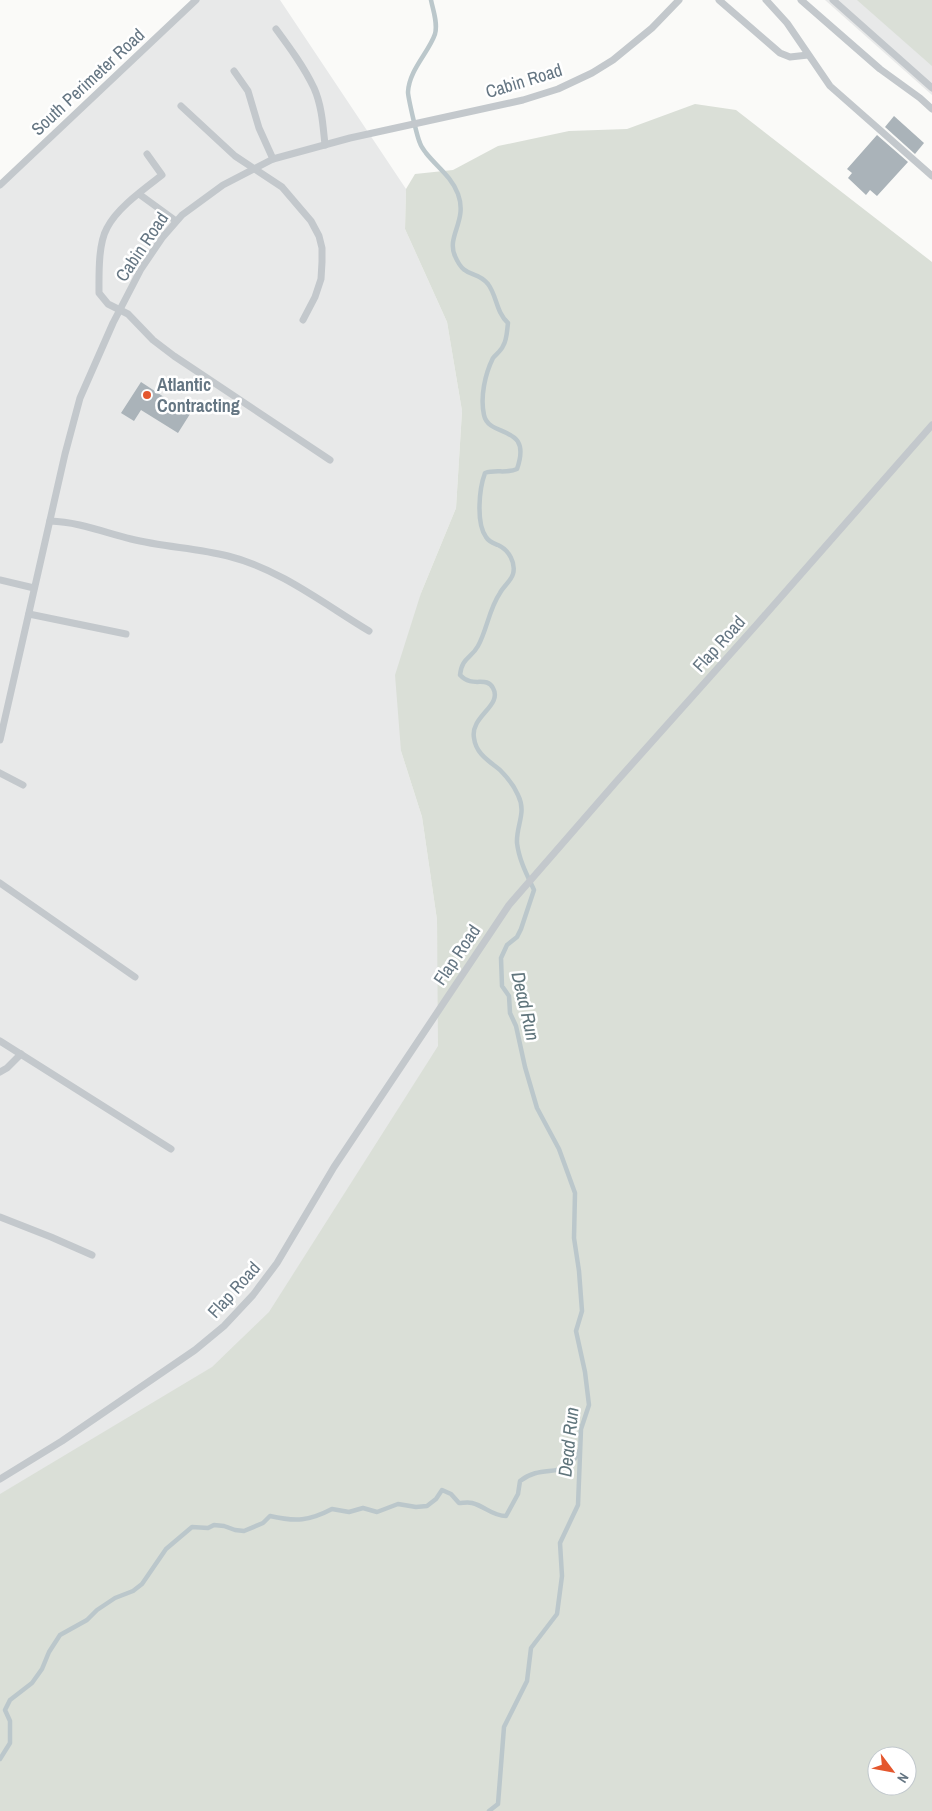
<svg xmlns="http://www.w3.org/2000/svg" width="932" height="1811" font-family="'Archivo Narrow',sans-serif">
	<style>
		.built { fill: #e8e9e9; fill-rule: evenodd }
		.green { fill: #dadfd7; fill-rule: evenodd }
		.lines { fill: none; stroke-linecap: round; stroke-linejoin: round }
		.stream { stroke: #bbc7cb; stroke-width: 4.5 }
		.building { fill: #aab3b9 }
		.lane { stroke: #c3c8cc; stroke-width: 7 }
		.poi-dot { fill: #e4572e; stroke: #fff; stroke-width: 2 }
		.labels { text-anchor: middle; stroke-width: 5; stroke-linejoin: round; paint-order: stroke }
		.street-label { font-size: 18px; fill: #657683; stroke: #fff }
		.poi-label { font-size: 18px; font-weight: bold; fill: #657683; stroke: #fff; text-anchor: start }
		.water-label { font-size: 19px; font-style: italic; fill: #60757c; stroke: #fff }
	</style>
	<rect width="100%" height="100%" fill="#fafaf8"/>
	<g class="built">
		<path d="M196,0H280L406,189L405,229L447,322L462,411L456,508L421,593L401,751L422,817L437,920L439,994L521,876L932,1811H0V185ZM877,1756H907V1786H877Z"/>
		<path d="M825,0H932V95Z"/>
	</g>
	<g class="green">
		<path d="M857,0H932V66Z"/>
		<path d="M695,104L736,110L932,262V1811H0V1494L212,1367L269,1312L438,1046L437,920L422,817L401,751L395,675L421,593L456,508L462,411L447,322L405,229L406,189L415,174L453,170L498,146L569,131L627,129ZM877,1756H907V1786H877Z"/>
	</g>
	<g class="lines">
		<g class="stream">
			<path d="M431,0C433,10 438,23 435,34C429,52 409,70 408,92C408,97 417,137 420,143C421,147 424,150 426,153C437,167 451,176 458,194C468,221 446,236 455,256C465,280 476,269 488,284C497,296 496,312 508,323C507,330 507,340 503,346C501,351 496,354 493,358C485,374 480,397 484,415C489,439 533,423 517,469C506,474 496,469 485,473C479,489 476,523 486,537C489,542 493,543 498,545C509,550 516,563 513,574C511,581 503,587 500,593C489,609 487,630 478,646C471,659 462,657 460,675C473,689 486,675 493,688C503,706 470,716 474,738C476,754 489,761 500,770C507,777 514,786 518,795C527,813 516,825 517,843C519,860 527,875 534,890L521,929L517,937L507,945L501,958L502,986L509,996L510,1013L516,1026L525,1067L537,1108L559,1149L575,1193L574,1238L579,1271L582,1311L576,1331L585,1372L589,1405L581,1429L578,1505L560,1543L562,1576L557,1614L531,1648L527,1681L504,1727L498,1804L489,1811"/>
			<path d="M0,1759L10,1743V1721L5,1710L10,1700L32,1683L42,1669L49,1652L60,1635L87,1620L97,1610L115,1598L133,1591L142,1584L166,1549L192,1527L208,1528L214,1525L224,1526L235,1530L244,1531L263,1523L270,1516C296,1522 309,1521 332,1509L349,1512L363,1508L377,1512L398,1504L416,1507L427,1506L436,1499L442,1490L451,1494L459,1503C463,1503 468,1502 472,1503C485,1506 492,1516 506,1516L518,1494L520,1481C544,1462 566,1482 579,1451"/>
		</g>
	</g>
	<g class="building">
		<path d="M894,116L924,143L915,154L885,127Z"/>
		<path d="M877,135L908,162L877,196L870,190L866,195L848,178L852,173L847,169Z"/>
		<path d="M141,382L190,414L178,433L141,410L134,421L121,413Z"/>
	</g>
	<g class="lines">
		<g class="lane">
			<path d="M719,0L780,53L790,57L808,55"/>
			<path d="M766,0L787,23L830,86L932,176"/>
			<path d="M801,0L880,69L920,98L932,109"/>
			<path d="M833,0L932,88"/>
			<path d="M276,29C290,48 304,67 314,88C322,106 323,126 325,145"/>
			<path d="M234,71L248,91L259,128L273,159"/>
			<path d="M181,106L235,156L282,187L311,221L319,236L322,248V262L321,279L315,297L303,320"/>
			<path d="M147,154L162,175C144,189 117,208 107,228C98,244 99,275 99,293L108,304L128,314L153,340L174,356L330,460"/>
			<path d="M0,185L196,0"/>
			<path d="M139,194L176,221"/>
			<path d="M50,521C79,522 103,532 131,539C163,547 196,548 228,556C280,569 324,604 369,631"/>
			<path d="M0,580L34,588"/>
			<path d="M29,614L126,634"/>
			<path d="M0,740L65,454L80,398L113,323L141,269L162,238L182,215L223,185L273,159L350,138L523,100L558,89L592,73L613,60L652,28L679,0"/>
			<path d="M0,773L23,785"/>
			<path d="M0,883L135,977"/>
			<path d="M0,1041L171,1149"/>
			<path d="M0,1072L7,1068L21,1054"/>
			<path d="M0,1217L51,1237L92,1255"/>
			<path d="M0,1479L62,1441L195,1350L224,1326L253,1295L277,1263L334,1167L509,905L616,782L758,623L932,425"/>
		</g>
	</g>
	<circle class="poi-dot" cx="147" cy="395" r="5"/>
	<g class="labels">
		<g class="street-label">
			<text transform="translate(524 81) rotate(-17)" y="6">Cabin Road</text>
			<text transform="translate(88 82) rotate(-43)" y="6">South Perimeter Road</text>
			<text transform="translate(142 247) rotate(-56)" y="6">Cabin Road</text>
			<text transform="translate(719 644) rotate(-48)" y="6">Flap Road</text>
			<text transform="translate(457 955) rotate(-56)" y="6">Flap Road</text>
			<text transform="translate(234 1290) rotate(-48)" y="6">Flap Road</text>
		</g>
		<g class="poi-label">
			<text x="157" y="391">Atlantic<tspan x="157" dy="21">Contracting</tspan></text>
		</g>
		<g class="water-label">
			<text transform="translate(526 1006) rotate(77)" y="7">Dead Run</text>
			<text transform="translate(568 1442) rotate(-84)" y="7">Dead Run</text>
		</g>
	</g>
	<g transform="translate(892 1771) rotate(122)"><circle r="24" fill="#ffffff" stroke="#c1c8cd"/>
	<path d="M0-4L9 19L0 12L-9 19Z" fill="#e4572e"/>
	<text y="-8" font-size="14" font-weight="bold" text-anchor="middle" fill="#657683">N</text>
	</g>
</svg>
